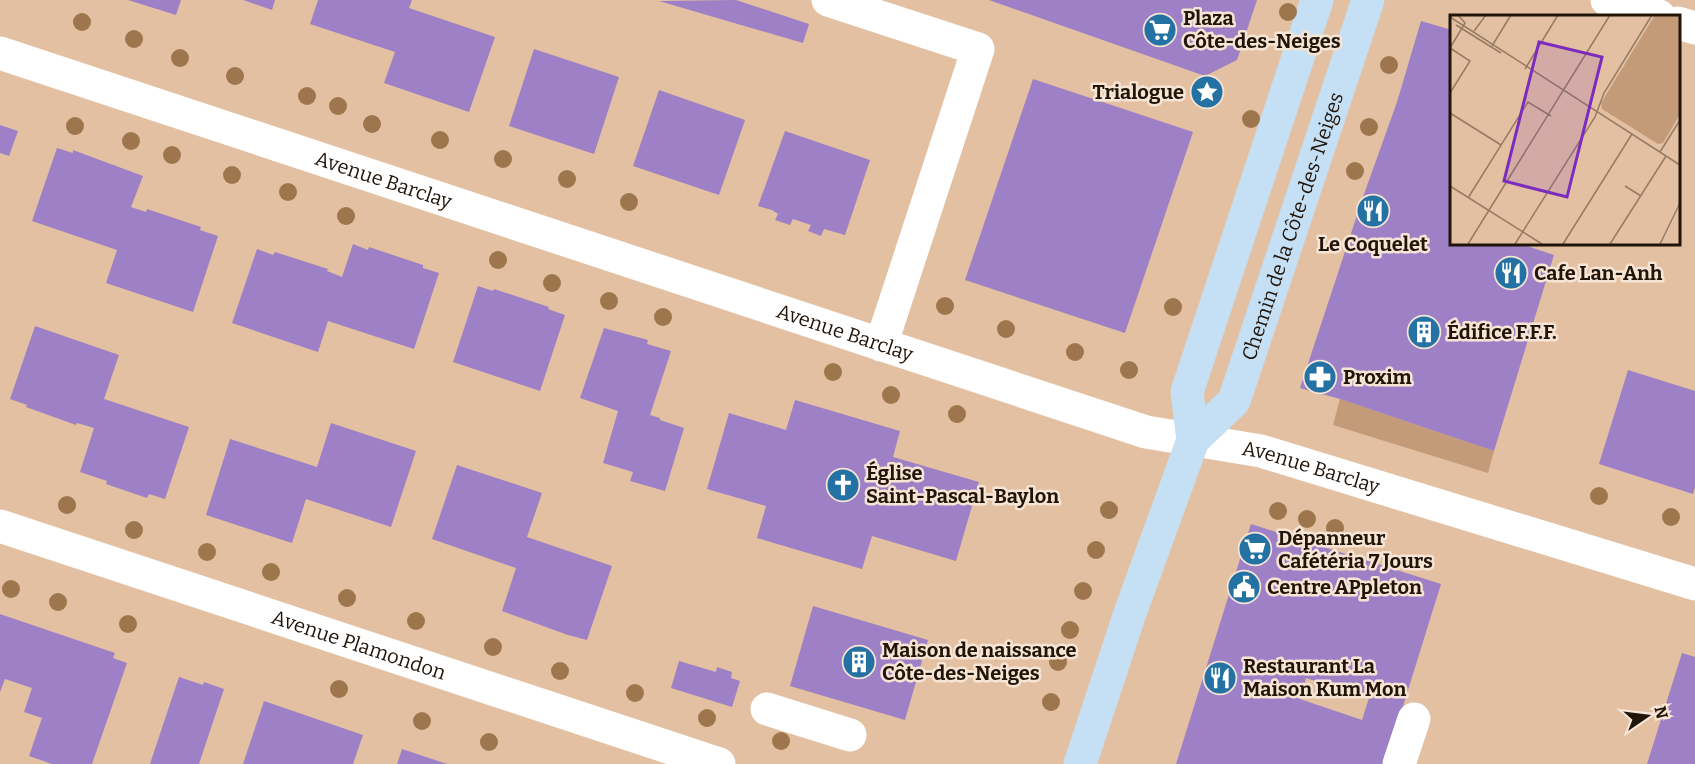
<svg xmlns="http://www.w3.org/2000/svg" width="1695" height="764" font-family="Bitter,serif">
	<style>
		.green { fill: #c39b78 }
		.building { fill: #9d80c6; fill-rule: evenodd }
		.lines { fill: none; stroke-linecap: round; stroke-linejoin: round }
		.minor { stroke: #fff; stroke-width: 33 }
		.major { stroke: #c5dff4; stroke-width: 33 }
		.tree { fill: #9d764e }
		.labels { text-anchor: middle; stroke-width: 5; stroke-linejoin: round; paint-order: stroke }
		.poi-label { font-size: 20px; font-weight: bold; fill: #211409; stroke: #f6e4d5; text-anchor: start }
		.street-label { font-size: 20px; fill: #211409; stroke: #f6e4d5 }
		.inset-road { fill: none; stroke: #957b64; stroke-width: 1.5 }
		.view { fill: #7b2cbf; fill-opacity: 0.15; stroke: #7b2cbf; stroke-width: 3 }
		.inset-edge { fill: none; stroke: #211409; stroke-width: 3 }
	</style>
	<rect width="100%" height="100%" fill="#e3c0a1"/>
	<path class="green" d="M1340,399L1494,451L1488,473L1333,425Z"/>
	<g class="building">
		<path d="M128,0H181L176,15Z"/>
		<path d="M243,0H275L272,10Z"/>
		<path d="M318,0H412L409,8L495,37L469,112L384,83L395,52L310,24Z"/>
		<path d="M736,0L809,24L803,43L659,1Z"/>
		<path d="M989,0H1257L1237,60L1205,76Z"/>
		<path d="M1421,21L1452,30V243H1518L1554,255L1494,451L1340,399L1300,388L1363,197L1397,102Z"/>
		<path d="M534,49L619,77L594,154L509,126Z"/>
		<path d="M1033,79L1193,132L1125,333L965,280Z"/>
		<path d="M659,90L745,120L719,195L633,166Z"/>
		<path d="M0,125L18,131L9,156L0,153Z"/>
		<path d="M785,131L870,160L845,235L824,229L821,236L808,231L811,225L793,219L790,225L775,220L778,214L772,210L758,206Z"/>
		<path d="M57,148L73,153V150L143,176L131,207L146,212L147,209L201,227L200,230L218,236L193,312L106,283L117,250L32,221Z"/>
		<path d="M353,244L368,250L369,247L423,265V268L439,273L414,349L328,321L318,352L232,323L257,249L273,255L275,252L328,269L327,271L342,277Z"/>
		<path d="M478,286L493,291L494,289L549,307L548,309L565,315L540,391L453,362Z"/>
		<path d="M35,326L119,355L104,399L189,427L165,499L149,494L147,498L106,484L107,481L80,472L94,428L77,423L76,425L26,407L27,405L10,399Z"/>
		<path d="M604,328L648,340L647,344L671,351L650,415L660,418V420L684,428L665,491L630,481L633,472L603,463L618,411L580,398Z"/>
		<path d="M1628,370L1695,391V487L1693,494L1599,464Z"/>
		<path d="M795,400L900,431L893,457L979,482L956,561L872,536L862,569L757,538L766,506L707,489L729,413L786,430Z"/>
		<path d="M331,423L416,451L391,527L306,499L292,543L206,515L230,439L317,467Z"/>
		<path d="M457,465L542,493L527,537L612,566L587,640L568,635L502,611L516,568L432,539Z"/>
		<path d="M1251,524L1441,584L1385,764H1176ZM1306,678L1369,698L1362,720L1300,699Z"/>
		<path d="M813,606L928,640L905,720L790,686Z"/>
		<path d="M0,614L115,653L113,658L127,663L92,764H52L29,756L42,718L24,712L32,688L5,679L0,692Z"/>
		<path d="M1682,653L1695,657V764H1647Z"/>
		<path d="M679,661L716,672L717,667L732,672L731,678L740,681L732,707L671,688Z"/>
		<path d="M179,677L203,685L204,682L224,689L199,764H150Z"/>
		<path d="M264,701L363,735L353,764H243Z"/>
		<path d="M402,749L447,764H397Z"/>
	</g>
	<g class="lines">
		<g class="minor">
			<path d="M828,0L978,49L881,345"/>
			<path d="M1607,0L1659,16"/>
			<path d="M1678,23L1695,28"/>
			<path id="s1" d="M0,53L1146,432L1261,451L1695,584"/>
			<path id="s2" d="M0,526L719,764"/>
			<path d="M767,709L850,735"/>
			<path d="M1399,764L1414,719"/>
		</g>
		<g class="major">
			<path d="M1193,440L1187,392L1317,0"/>
			<path id="s3" d="M1080,764L1130,613L1193,440L1234,401L1368,0"/>
		</g>
	</g>
	<g class="tree">
		<circle cx="1288" cy="12" r="9"/>
		<circle cx="82" cy="22" r="9"/>
		<circle cx="134" cy="39" r="9"/>
		<circle cx="180" cy="58" r="9"/>
		<circle cx="1389" cy="65" r="9"/>
		<circle cx="235" cy="76" r="9"/>
		<circle cx="307" cy="96" r="9"/>
		<circle cx="338" cy="106" r="9"/>
		<circle cx="1251" cy="119" r="9"/>
		<circle cx="372" cy="124" r="9"/>
		<circle cx="75" cy="126" r="9"/>
		<circle cx="1369" cy="127" r="9"/>
		<circle cx="440" cy="140" r="9"/>
		<circle cx="131" cy="141" r="9"/>
		<circle cx="172" cy="155" r="9"/>
		<circle cx="503" cy="159" r="9"/>
		<circle cx="1355" cy="171" r="9"/>
		<circle cx="232" cy="175" r="9"/>
		<circle cx="567" cy="179" r="9"/>
		<circle cx="288" cy="192" r="9"/>
		<circle cx="629" cy="202" r="9"/>
		<circle cx="346" cy="216" r="9"/>
		<circle cx="498" cy="260" r="9"/>
		<circle cx="552" cy="283" r="9"/>
		<circle cx="609" cy="301" r="9"/>
		<circle cx="945" cy="306" r="9"/>
		<circle cx="1173" cy="307" r="9"/>
		<circle cx="663" cy="317" r="9"/>
		<circle cx="1006" cy="329" r="9"/>
		<circle cx="1075" cy="352" r="9"/>
		<circle cx="1129" cy="370" r="9"/>
		<circle cx="833" cy="372" r="9"/>
		<circle cx="891" cy="395" r="9"/>
		<circle cx="957" cy="414" r="9"/>
		<circle cx="1599" cy="496" r="9"/>
		<circle cx="67" cy="505" r="9"/>
		<circle cx="1109" cy="510" r="9"/>
		<circle cx="1278" cy="511" r="9"/>
		<circle cx="1671" cy="517" r="9"/>
		<circle cx="1307" cy="519" r="9"/>
		<circle cx="1335" cy="528" r="9"/>
		<circle cx="134" cy="530" r="9"/>
		<circle cx="1096" cy="550" r="9"/>
		<circle cx="207" cy="552" r="9"/>
		<circle cx="271" cy="572" r="9"/>
		<circle cx="11" cy="589" r="9"/>
		<circle cx="1083" cy="591" r="9"/>
		<circle cx="347" cy="598" r="9"/>
		<circle cx="58" cy="602" r="9"/>
		<circle cx="416" cy="621" r="9"/>
		<circle cx="128" cy="624" r="9"/>
		<circle cx="1070" cy="630" r="9"/>
		<circle cx="493" cy="647" r="9"/>
		<circle cx="1058" cy="662" r="9"/>
		<circle cx="560" cy="671" r="9"/>
		<circle cx="339" cy="689" r="9"/>
		<circle cx="635" cy="693" r="9"/>
		<circle cx="1051" cy="702" r="9"/>
		<circle cx="707" cy="718" r="9"/>
		<circle cx="422" cy="721" r="9"/>
		<circle cx="781" cy="741" r="9"/>
		<circle cx="489" cy="742" r="9"/>
	</g>
	<defs>
		<symbol id="supermarket-disc" viewBox="-11 -11 22 22"><circle r="9.5" fill="#2471a3" stroke="#f6e4d5"/><path d="M-6-5.5h2.5l.6 2H6L4.5 2H-2.5L-4.4-4H-6ZM-1.5 3.2a1.3 1.3 0 1 0 .1 0ZM3 3.2a1.3 1.3 0 1 0 .1 0Z" fill="#fff"/></symbol>
		<symbol id="sight-disc" viewBox="-11 -11 22 22"><circle r="9.5" fill="#2471a3" stroke="#f6e4d5"/><path d="M0-6L1.8-2.2L6-1.7L2.9 1.2L3.7 5.4L0 3.3L-3.7 5.4L-2.9 1.2L-6-1.7L-1.8-2.2Z" fill="#fff"/></symbol>
		<symbol id="restaurant-disc" viewBox="-11 -11 22 22"><circle r="9.5" fill="#2471a3" stroke="#f6e4d5"/><path d="M-5-6h1v4h1v-4h1v4h1v-4h1v5L-1.5 .5V6h-2V.5L-5-1ZM5-6V6H3V1.5H1.5Q1.5-4 5-6Z" fill="#fff"/></symbol>
		<symbol id="building-disc" viewBox="-11 -11 22 22"><circle r="9.5" fill="#2471a3" stroke="#f6e4d5"/><path d="M-4-6H4V6H1V3H-1V6H-4ZM-2.5-4.3h1.7v1.8h-1.7ZM.8-4.3h1.7v1.8H.8ZM-2.5-1h1.7V.8h-1.7ZM.8-1h1.7V.8H.8Z" fill="#fff"/></symbol>
		<symbol id="pharmacy-disc" viewBox="-11 -11 22 22"><circle r="9.5" fill="#2471a3" stroke="#f6e4d5"/><path d="M-2-6h4v4h4v4h-4v4h-4v-4h-4v-4h4Z" fill="#fff"/></symbol>
		<symbol id="church-disc" viewBox="-11 -11 22 22"><circle r="9.5" fill="#2471a3" stroke="#f6e4d5"/><path d="M-1.2-6h2.4v3.5h3.3v2.4h-3.3V6h-2.4V-.1h-3.3v-2.4h3.3Z" fill="#fff"/></symbol>
		<symbol id="civic-disc" viewBox="-11 -11 22 22"><circle r="9.5" fill="#2471a3" stroke="#f6e4d5"/><path d="M-.6-6.5H3V-4.5H.6V-3L4-1V1h2V6H-6V1h2V-1L-.6-3ZM-1.2 2.5V6h2.4V2.5Z" fill="#fff"/></symbol>
	</defs>
	<g fill-rule="evenodd">
		<use href="#supermarket-disc" x="1141" y="11" width="38" height="38"/>
		<use href="#sight-disc" x="1188" y="73" width="38" height="38"/>
		<use href="#restaurant-disc" x="1354" y="192" width="38" height="38"/>
		<use href="#restaurant-disc" x="1492" y="254" width="38" height="38"/>
		<use href="#building-disc" x="1405" y="313" width="38" height="38"/>
		<use href="#pharmacy-disc" x="1301" y="358" width="38" height="38"/>
		<use href="#church-disc" x="824" y="466" width="38" height="38"/>
		<use href="#supermarket-disc" x="1236" y="530" width="38" height="38"/>
		<use href="#civic-disc" x="1225" y="568" width="38" height="38"/>
		<use href="#building-disc" x="840" y="643" width="38" height="38"/>
		<use href="#restaurant-disc" x="1201" y="659" width="38" height="38"/>
	</g>
	<g class="labels">
		<g class="poi-label">
			<text x="1183" y="25">Plaza<tspan x="1183" dy="23">Côte-des-Neiges</tspan></text>
			<text x="1184" y="99" text-anchor="end">Trialogue</text>
			<text x="1373" y="251" text-anchor="middle">Le Coquelet</text>
			<text x="1534" y="280">Cafe Lan-Anh</text>
			<text x="1447" y="339">Édifice F.F.F.</text>
			<text x="1343" y="384">Proxim</text>
			<text x="866" y="480">Église<tspan x="866" dy="23">Saint-Pascal-Baylon</tspan></text>
			<text x="1278" y="545">Dépanneur<tspan x="1278" dy="23">Cafétéria 7 Jours</tspan></text>
			<text x="1267" y="594">Centre APpleton</text>
			<text x="882" y="657">Maison de naissance<tspan x="882" dy="23">Côte-des-Neiges</tspan></text>
			<text x="1243" y="673">Restaurant La<tspan x="1243" dy="23">Maison Kum Mon</tspan></text>
		</g>
		<g class="street-label">
			<text dy="7" stroke="none"><textPath href="#s1" startOffset="404">Avenue Barclay</textPath></text>
			<text dy="7" stroke="none"><textPath href="#s3" startOffset="584">Chemin de la Côte-des-Neiges</textPath></text>
			<text dy="7" stroke="none"><textPath href="#s1" startOffset="890">Avenue Barclay</textPath></text>
			<text dy="7" stroke="none"><textPath href="#s1" startOffset="1376">Avenue Barclay</textPath></text>
			<text dy="7" stroke="none"><textPath href="#s2" startOffset="378">Avenue Plamondon</textPath></text>
		</g>
	</g>
	<g transform="translate(1450 15)">
		<rect width="230" height="230" fill="#e3c0a1"/>
		<path d="M205,0H229V101L213,128L208,129L152,94L151,88Z" fill="#c39b78"/>
		<path class="inset-road" d="M0,2L230,150M6,10L51,38M24,16L36,0M42,31L61,0M0,33L20,46L0,78M0,33L15,8L8,0M75,54L108,0M0,98L51,130M210,137L230,105M0,171L92,229M175,171L191,181M18,183L78,87L101,101M18,229L160,0M65,229L145,102L154,78L202,0M113,229L182,119M160,229L216,141M210,229L230,188"/>
		<path class="view" d="M89,27L152,42L117,182L54,166Z"/>
		<rect width="230" height="230" class="inset-edge"/>
	</g>
	<g transform="translate(1647 716) rotate(76)" stroke="#f6e4d5" stroke-width="4.5" paint-order="stroke">
	<path d="M0-4.5L10 22L0 15L-10 22Z" fill="#211409"/>
	<text y="-9" font-size="16" font-weight="bold" text-anchor="middle" fill="#211409">N</text>
	</g>
</svg>
